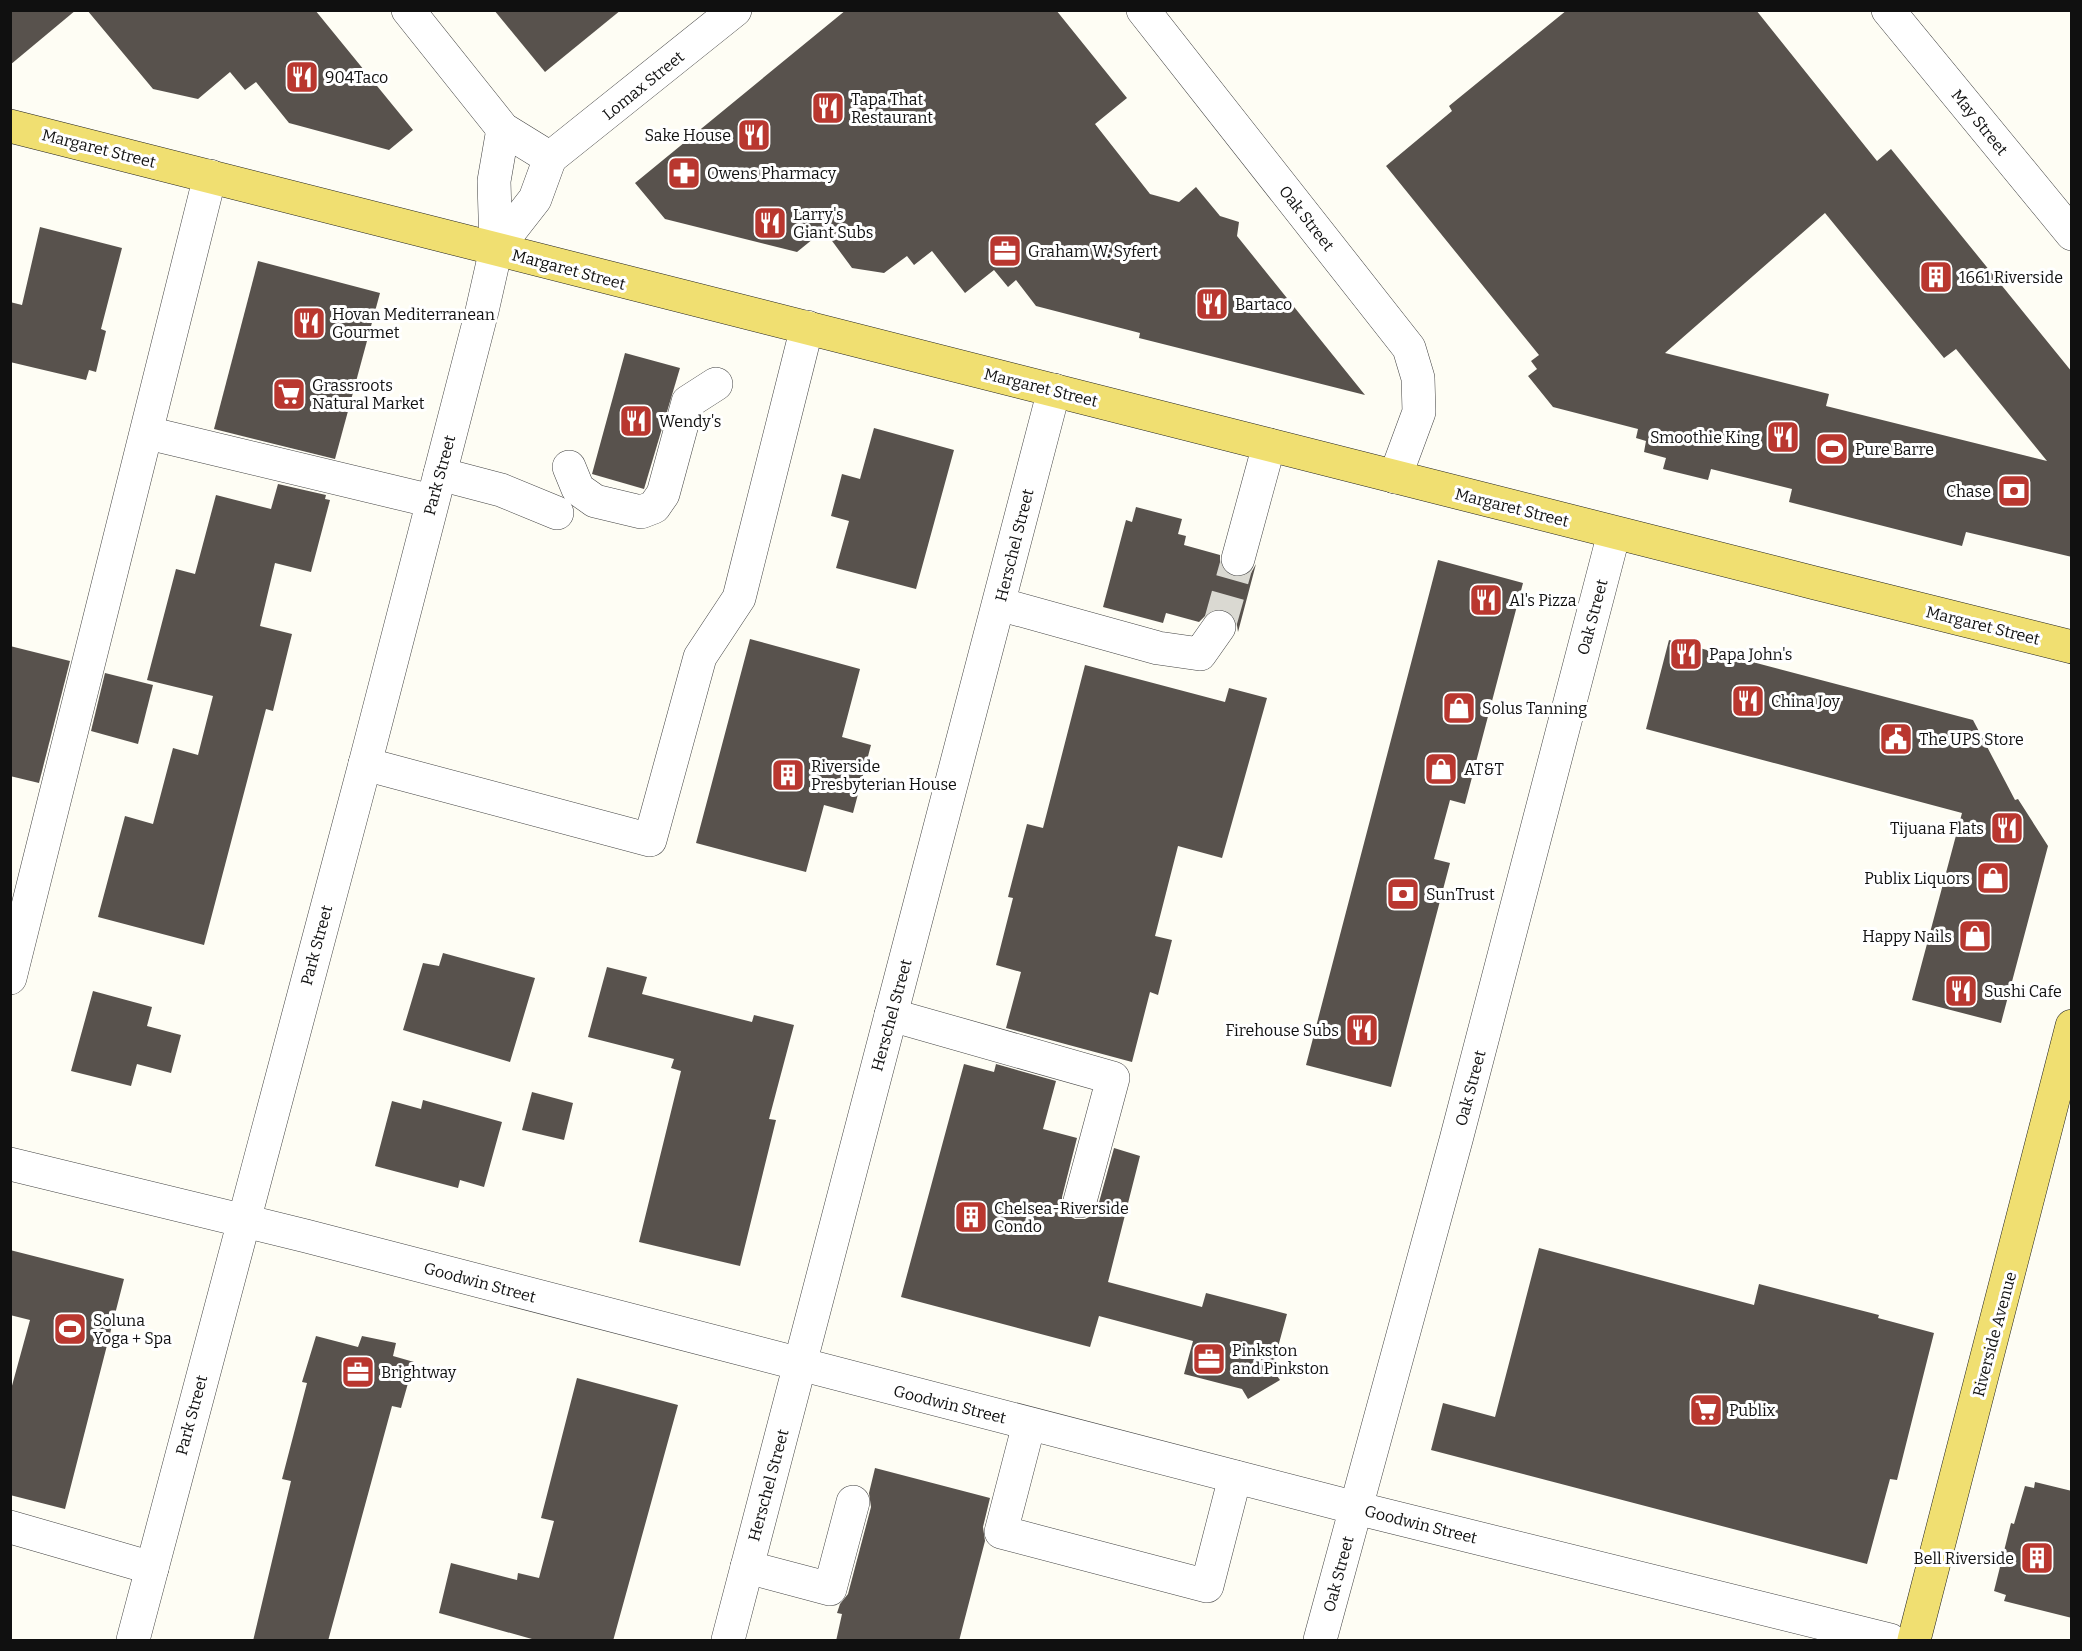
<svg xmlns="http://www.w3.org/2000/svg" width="2082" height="1651" font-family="Bitter,serif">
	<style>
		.building { fill: #58524d; fill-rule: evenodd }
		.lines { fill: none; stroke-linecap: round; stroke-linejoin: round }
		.minor-tunnel { stroke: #dad9d2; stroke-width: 33; stroke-dasharray: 33 16; stroke-linecap: butt }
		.minor-casing { stroke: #434343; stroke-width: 34 }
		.major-casing { stroke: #212121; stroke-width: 34 }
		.minor { stroke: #fff; stroke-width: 33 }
		.major { stroke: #f0df71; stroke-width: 33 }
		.labels { text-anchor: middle; stroke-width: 6; stroke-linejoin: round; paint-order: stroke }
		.poi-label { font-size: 16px; fill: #101010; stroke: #fff; text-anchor: start }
		.street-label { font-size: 16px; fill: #101010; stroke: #fff }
	</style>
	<rect width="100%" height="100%" fill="#fefdf4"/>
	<g class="building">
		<path d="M10,10H76L10,65Z"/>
		<path d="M87,10H315L413,130L389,150L289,123L256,82L245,90L230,72L198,99L153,89Z"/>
		<path d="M494,10H621L545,72Z"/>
		<path d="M846,10H1056L1127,98L1095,124L1150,194L1179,202L1196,187L1220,216L1239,222L1237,236L1365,395L1139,338L1140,333L1036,306L1016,280L1008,287L994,270L965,293L932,251L914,265L907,256L884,273L852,268L824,230L797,252L665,219L635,183Z"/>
		<path d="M1567,10H1756L1877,161L1891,149L2072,372V557L1966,532L1962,546L1789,502L1792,489L1711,469L1708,480L1663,469L1666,458L1644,452L1646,441L1636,438L1638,429L1553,407L1528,376L1537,369L1531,361L1539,355L1386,166L1452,111L1449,106ZM1825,213L1944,358L1956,349L2047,461L1826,406L1829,394L1665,353Z"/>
		<path d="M40,227L122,248L101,329L106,331L96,372L89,370L86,380L10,362V302L22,305Z"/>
		<path d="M258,261L380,293L335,459L214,429Z"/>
		<path d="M625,353L680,368L644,489L592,474Z"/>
		<path d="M874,428L954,450L916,589L836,568L849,521L831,516L842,474L860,479Z"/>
		<path d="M278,484L326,495L325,499L330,500L311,572L275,563L260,626L292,634L273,711L266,709L204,945L98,917L125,816L153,824L173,748L198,755L213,696L147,680L176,569L195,574L216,495L271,509Z"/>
		<path d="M1136,507L1182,519L1178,534L1186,536L1184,545L1220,555V563L1224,572L1233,577H1243L1251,573L1256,564L1238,632L1236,619L1230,612L1221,608L1211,610L1199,622L1166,613L1163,623L1103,607L1126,520L1132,522Z"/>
		<path d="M1438,560L1523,583L1465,804L1450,800L1434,859L1450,863L1391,1087L1306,1065Z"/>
		<path d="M750,639L860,669L842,737L871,745L853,813L824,805L806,872L696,843Z"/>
		<path d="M1669,640L1973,720L2015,800L2018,799L2048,846L2001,1023L1912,1000L1962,813L1646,729Z"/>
		<path d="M10,646L70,661L39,783L10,776Z"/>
		<path d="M1085,665L1225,702L1229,688L1267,698L1222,858L1178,846L1155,936L1172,940L1158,995L1150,992L1132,1062L1006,1028L1021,972L996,965L1013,898L1008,897L1027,824L1043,828Z"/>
		<path d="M105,673L153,685L138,744L91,731Z"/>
		<path d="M443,953L535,978L510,1062L403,1030L423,963L439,966Z"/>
		<path d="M607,967L647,977L642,994L752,1022L754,1015L794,1025L769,1119L776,1120L740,1266L639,1242L681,1071L671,1068L674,1059L588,1037Z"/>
		<path d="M93,991L152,1007L147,1026L181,1035L171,1073L137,1064L131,1086L71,1071Z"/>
		<path d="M964,1064L994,1072L996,1064L1056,1081L1043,1129L1077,1138L1062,1197V1206L1066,1214L1075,1219H1085L1093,1215L1098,1206L1114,1148L1140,1156L1108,1282L1202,1307L1206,1293L1287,1314L1272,1369L1280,1380L1248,1399L1242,1389L1184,1374L1193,1341L1099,1316L1090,1347L901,1297Z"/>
		<path d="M532,1092L573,1103L564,1140L522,1130Z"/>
		<path d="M423,1100L502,1122L484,1187L460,1180L458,1188L375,1166L392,1101L421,1109Z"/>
		<path d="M1539,1248L1754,1305L1759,1284L1879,1315L1878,1318L1934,1333L1897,1480L1890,1479L1867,1564L1431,1450L1443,1403L1495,1417Z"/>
		<path d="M10,1250L124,1279L65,1509L10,1495V1393L30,1320L10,1315Z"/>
		<path d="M316,1336L358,1347L362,1336L396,1343L393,1356L414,1362L401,1408L392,1406L328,1641H253L291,1481L282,1479L307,1383L302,1382Z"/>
		<path d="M577,1378L678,1405L613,1641H539L439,1613L451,1563L517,1580L518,1573L539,1578L554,1521L541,1518Z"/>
		<path d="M875,1468L990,1498L983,1527L985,1541L959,1641H836L842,1614L837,1613L840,1604L848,1594L871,1507L869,1493Z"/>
		<path d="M2035,1482L2072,1491V1618L2004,1601L2006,1595L1994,1591L2011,1523L2014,1524L2025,1486L2034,1488Z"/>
	</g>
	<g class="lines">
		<path class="minor-tunnel" d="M1219,627L1238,559"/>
		<defs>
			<g id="minor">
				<path d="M408,10L503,129L550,158"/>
				<path d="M1143,10L1409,348L1418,378L1419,412L1395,477"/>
				<path d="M1888,10L2072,234"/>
				<path d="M550,158L735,10"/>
				<path d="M496,249L535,199L550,158"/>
				<path d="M148,433L432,501"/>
				<path d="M569,467L578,489L595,501L641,512L654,507L663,494L688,402L716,384"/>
				<path d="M440,474L501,490L557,513"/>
				<path d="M1238,559L1269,445"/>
				<path d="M999,604L1158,648L1200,654L1219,627"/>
				<path d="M365,764L650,840L700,657L739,598L807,327"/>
				<path d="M10,978L210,176"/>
				<path d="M891,1015L1113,1078L1080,1201"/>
				<path d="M10,1164L306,1236L1356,1508L1890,1640"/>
				<path d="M1029,1424L1001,1532L1207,1586L1235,1477"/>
				<path d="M10,1527L152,1568"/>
				<path d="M747,1567L830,1589L853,1502"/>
				<path d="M133,1640L365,764L482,311L496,249L494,181L503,129"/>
				<path d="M728,1640L1054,390"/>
				<path d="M1320,1640L1456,1140L1614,533"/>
			</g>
			<g id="major">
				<path d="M10,126C697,301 1384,476 2072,647"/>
				<path d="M1914,1640L2072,1026"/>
			</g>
		</defs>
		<use href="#minor" class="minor-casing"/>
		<use href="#major" class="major-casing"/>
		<use href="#minor" class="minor"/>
		<use href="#major" class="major"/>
	</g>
	<defs>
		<symbol id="restaurant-square" viewBox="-11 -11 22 22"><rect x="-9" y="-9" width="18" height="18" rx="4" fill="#b9372f" stroke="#fff"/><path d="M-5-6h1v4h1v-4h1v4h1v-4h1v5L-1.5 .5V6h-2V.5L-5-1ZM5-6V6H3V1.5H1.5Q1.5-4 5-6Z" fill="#fff"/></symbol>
		<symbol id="pharmacy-square" viewBox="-11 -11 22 22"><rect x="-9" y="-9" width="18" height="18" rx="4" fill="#b9372f" stroke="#fff"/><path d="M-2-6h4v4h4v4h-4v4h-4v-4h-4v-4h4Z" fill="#fff"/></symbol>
		<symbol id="office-square" viewBox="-11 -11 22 22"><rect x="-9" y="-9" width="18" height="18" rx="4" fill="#b9372f" stroke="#fff"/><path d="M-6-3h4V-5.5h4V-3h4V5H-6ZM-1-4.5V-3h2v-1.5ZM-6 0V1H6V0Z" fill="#fff"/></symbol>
		<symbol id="building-square" viewBox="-11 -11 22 22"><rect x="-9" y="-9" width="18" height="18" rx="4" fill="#b9372f" stroke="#fff"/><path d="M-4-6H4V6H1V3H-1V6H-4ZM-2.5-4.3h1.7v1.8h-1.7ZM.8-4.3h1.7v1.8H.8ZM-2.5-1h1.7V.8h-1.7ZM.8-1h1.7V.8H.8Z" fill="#fff"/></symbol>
		<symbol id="supermarket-square" viewBox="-11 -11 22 22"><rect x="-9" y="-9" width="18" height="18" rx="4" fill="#b9372f" stroke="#fff"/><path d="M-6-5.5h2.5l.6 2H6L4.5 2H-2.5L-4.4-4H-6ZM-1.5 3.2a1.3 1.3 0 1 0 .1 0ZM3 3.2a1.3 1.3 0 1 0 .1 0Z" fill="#fff"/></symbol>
		<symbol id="stadium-square" viewBox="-11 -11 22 22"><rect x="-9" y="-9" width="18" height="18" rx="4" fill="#b9372f" stroke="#fff"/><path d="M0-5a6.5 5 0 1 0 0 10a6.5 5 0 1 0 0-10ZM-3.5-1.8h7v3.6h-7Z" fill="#fff"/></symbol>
		<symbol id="bank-square" viewBox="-11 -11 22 22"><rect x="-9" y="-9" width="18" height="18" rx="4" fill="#b9372f" stroke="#fff"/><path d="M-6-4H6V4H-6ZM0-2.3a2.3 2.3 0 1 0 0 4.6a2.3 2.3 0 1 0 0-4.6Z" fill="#fff"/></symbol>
		<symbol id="shop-square" viewBox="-11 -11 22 22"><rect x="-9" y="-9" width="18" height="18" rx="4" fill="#b9372f" stroke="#fff"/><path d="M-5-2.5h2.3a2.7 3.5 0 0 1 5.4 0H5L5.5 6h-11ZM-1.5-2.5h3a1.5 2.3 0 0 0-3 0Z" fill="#fff"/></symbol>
		<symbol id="civic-square" viewBox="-11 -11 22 22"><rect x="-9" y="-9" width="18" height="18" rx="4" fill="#b9372f" stroke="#fff"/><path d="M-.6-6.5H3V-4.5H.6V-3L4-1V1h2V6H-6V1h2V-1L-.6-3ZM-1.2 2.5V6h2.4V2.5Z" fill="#fff"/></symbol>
	</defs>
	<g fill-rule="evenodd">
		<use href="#restaurant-square" x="283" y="58" width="38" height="38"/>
		<use href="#restaurant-square" x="809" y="89" width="38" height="38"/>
		<use href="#restaurant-square" x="735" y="116" width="38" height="38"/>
		<use href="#pharmacy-square" x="665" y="154" width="38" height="38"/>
		<use href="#restaurant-square" x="751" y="204" width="38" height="38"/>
		<use href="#office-square" x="986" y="232" width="38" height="38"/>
		<use href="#building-square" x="1917" y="258" width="38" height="38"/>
		<use href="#restaurant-square" x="1193" y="285" width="38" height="38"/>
		<use href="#restaurant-square" x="290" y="304" width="38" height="38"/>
		<use href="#supermarket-square" x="270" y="375" width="38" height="38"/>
		<use href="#restaurant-square" x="617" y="402" width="38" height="38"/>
		<use href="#restaurant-square" x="1764" y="418" width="38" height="38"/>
		<use href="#stadium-square" x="1813" y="430" width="38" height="38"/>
		<use href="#bank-square" x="1995" y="472" width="38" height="38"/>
		<use href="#restaurant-square" x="1467" y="581" width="38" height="38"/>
		<use href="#restaurant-square" x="1667" y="635" width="38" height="38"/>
		<use href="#restaurant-square" x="1729" y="682" width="38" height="38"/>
		<use href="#shop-square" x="1440" y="689" width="38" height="38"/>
		<use href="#civic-square" x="1877" y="720" width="38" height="38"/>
		<use href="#shop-square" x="1422" y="750" width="38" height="38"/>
		<use href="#building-square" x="769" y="756" width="38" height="38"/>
		<use href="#restaurant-square" x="1988" y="809" width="38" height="38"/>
		<use href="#shop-square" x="1974" y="859" width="38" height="38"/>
		<use href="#bank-square" x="1384" y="875" width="38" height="38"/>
		<use href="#shop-square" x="1956" y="917" width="38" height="38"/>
		<use href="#restaurant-square" x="1942" y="972" width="38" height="38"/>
		<use href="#restaurant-square" x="1343" y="1011" width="38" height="38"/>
		<use href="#building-square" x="952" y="1198" width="38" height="38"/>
		<use href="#stadium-square" x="51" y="1310" width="38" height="38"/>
		<use href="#office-square" x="1190" y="1340" width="38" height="38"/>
		<use href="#office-square" x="339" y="1353" width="38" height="38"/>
		<use href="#supermarket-square" x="1687" y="1391" width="38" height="38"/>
		<use href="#building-square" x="2018" y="1539" width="38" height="38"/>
	</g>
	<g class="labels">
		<g class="poi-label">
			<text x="325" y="83">904Taco</text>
			<text x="851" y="105">Tapa That<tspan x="851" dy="18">Restaurant</tspan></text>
			<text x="731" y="141" text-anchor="end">Sake House</text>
			<text x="707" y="179">Owens Pharmacy</text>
			<text x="793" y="220">Larry's<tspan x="793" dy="18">Giant Subs</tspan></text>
			<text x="1028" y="257">Graham W. Syfert</text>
			<text x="1959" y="283">1661 Riverside</text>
			<text x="1235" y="310">Bartaco</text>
			<text x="332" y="320">Hovan Mediterranean<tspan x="332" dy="18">Gourmet</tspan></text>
			<text x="312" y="391">Grassroots<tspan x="312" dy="18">Natural Market</tspan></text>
			<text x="659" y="427">Wendy's</text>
			<text x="1760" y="443" text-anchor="end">Smoothie King</text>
			<text x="1855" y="455">Pure Barre</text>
			<text x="1991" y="497" text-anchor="end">Chase</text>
			<text x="1509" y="606">Al's Pizza</text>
			<text x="1709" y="660">Papa John's</text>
			<text x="1771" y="707">China Joy</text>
			<text x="1482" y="714">Solus Tanning</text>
			<text x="1919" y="745">The UPS Store</text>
			<text x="811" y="772">Riverside<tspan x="811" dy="18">Presbyterian House</tspan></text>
			<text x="1464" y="775">AT&amp;T</text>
			<text x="1984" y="834" text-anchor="end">Tijuana Flats</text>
			<text x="1970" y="884" text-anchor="end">Publix Liquors</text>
			<text x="1426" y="900">SunTrust</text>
			<text x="1952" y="942" text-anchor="end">Happy Nails</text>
			<text x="1984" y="997">Sushi Cafe</text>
			<text x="1339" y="1036" text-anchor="end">Firehouse Subs</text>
			<text x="994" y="1214">Chelsea-Riverside<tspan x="994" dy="18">Condo</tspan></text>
			<text x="93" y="1326">Soluna<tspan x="93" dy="18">Yoga + Spa</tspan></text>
			<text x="1232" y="1356">Pinkston<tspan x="1232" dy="18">and Pinkston</tspan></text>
			<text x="381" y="1378">Brightway</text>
			<text x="1729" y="1416">Publix</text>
			<text x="2014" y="1564" text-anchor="end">Bell Riverside</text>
		</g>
		<g class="street-label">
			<text transform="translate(643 85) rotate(-39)" y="6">Lomax Street</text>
			<text transform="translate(1980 122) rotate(51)" y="6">May Street</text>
			<text transform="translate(99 148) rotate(14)" y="6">Margaret Street</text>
			<text transform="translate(1307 218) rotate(52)" y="6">Oak Street</text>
			<text transform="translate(569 269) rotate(15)" y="6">Margaret Street</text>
			<text transform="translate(1041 387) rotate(14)" y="6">Margaret Street</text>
			<text transform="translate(439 475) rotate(-75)" y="6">Park Street</text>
			<text transform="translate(1512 507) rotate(14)" y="6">Margaret Street</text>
			<text transform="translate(1014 545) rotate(-76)" y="6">Herschel Street</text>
			<text transform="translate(1592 617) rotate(-75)" y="6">Oak Street</text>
			<text transform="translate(1983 625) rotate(14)" y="6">Margaret Street</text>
			<text transform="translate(316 945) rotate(-75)" y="6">Park Street</text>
			<text transform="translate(891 1015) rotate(-75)" y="6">Herschel Street</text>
			<text transform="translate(1470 1088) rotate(-75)" y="6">Oak Street</text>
			<text transform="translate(480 1282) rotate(15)" y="6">Goodwin Street</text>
			<text transform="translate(1994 1334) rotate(-75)" y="6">Riverside Avenue</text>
			<text transform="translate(950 1404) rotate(14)" y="6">Goodwin Street</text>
			<text transform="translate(191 1415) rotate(-75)" y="6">Park Street</text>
			<text transform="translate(768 1485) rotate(-75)" y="6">Herschel Street</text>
			<text transform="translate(1421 1524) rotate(14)" y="6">Goodwin Street</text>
			<text transform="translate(1338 1574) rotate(-75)" y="6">Oak Street</text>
		</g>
	</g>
	<rect width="2082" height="1651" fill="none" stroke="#101010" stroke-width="24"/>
</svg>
